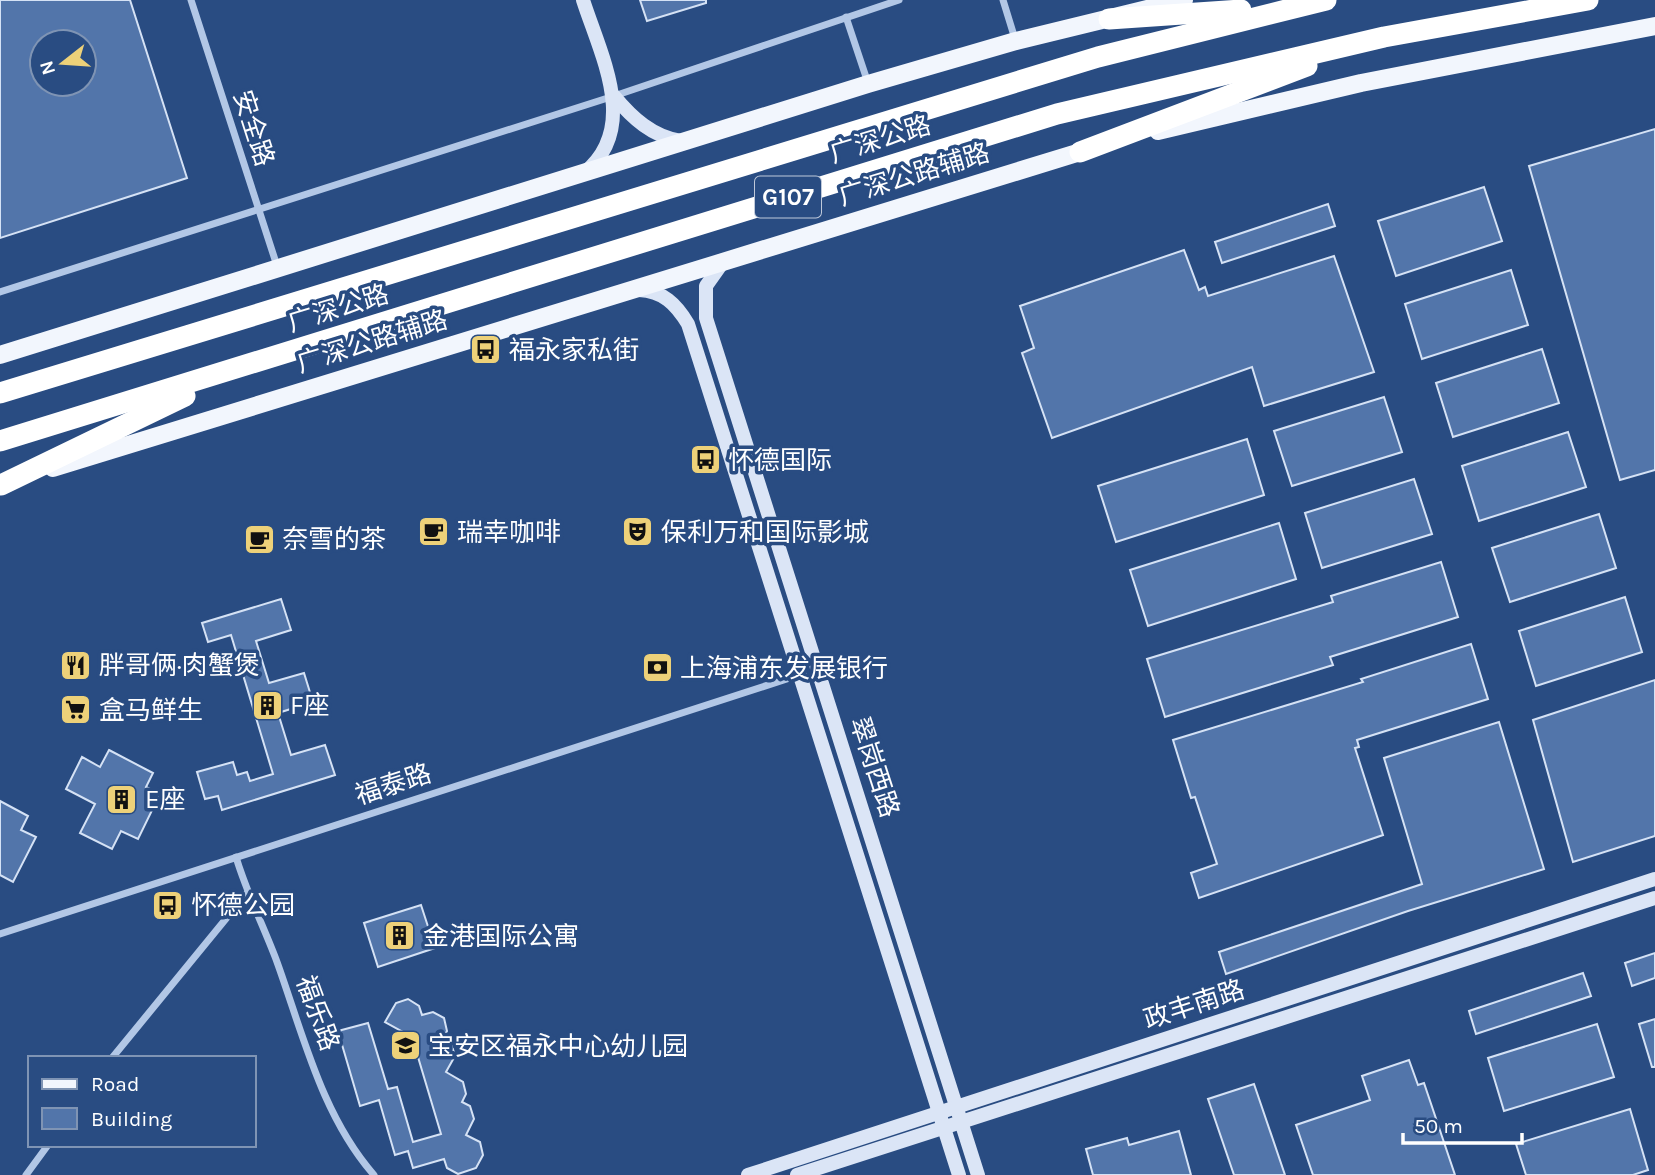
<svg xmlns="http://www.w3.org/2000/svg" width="1655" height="1175" font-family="Karla,'Noto Sans SC',sans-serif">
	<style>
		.building { fill: #5275aa; stroke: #d5e2f5; stroke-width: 2; fill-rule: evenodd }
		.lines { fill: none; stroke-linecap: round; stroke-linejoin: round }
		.street { stroke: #b2c7e6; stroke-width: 7 }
		.secondary { stroke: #dbe5f6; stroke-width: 14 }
		.primary { stroke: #f2f6fd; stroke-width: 18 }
		.highway { stroke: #fff; stroke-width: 21 }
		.labels { text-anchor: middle; stroke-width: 7; stroke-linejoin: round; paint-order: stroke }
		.shield { fill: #294c82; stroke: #bfc9da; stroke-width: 2 }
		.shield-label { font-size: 24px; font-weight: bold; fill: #fff }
		.street-label { font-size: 26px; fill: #fff; stroke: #294c82 }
		.poi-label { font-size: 26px; fill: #fff; stroke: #294c82; text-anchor: start }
	</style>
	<rect width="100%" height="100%" fill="#294c82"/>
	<g class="building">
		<path d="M0,0H130L187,178L0,238ZM42,42H84V84H42Z"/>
		<path d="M640,0H706V3L647,21Z"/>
		<path d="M1655,129V470L1620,480L1529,166Z"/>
		<path d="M1484,187L1502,241L1396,276L1378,221Z"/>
		<path d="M1328,204L1335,226L1222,263L1215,242Z"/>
		<path d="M1184,250L1199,290L1205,287L1208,296L1334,256L1374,372L1264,406L1252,367L1052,438L1022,353L1034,348L1020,306Z"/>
		<path d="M1511,270L1528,325L1422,359L1405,304Z"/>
		<path d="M1542,349L1559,403L1453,437L1436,383Z"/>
		<path d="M1384,397L1402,452L1292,486L1274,431Z"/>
		<path d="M1568,432L1586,487L1479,521L1462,466Z"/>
		<path d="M1247,439L1264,495L1116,542L1098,486Z"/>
		<path d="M1414,479L1432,534L1322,568L1305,513Z"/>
		<path d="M1599,514L1616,568L1510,602L1492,548Z"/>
		<path d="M1279,523L1296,579L1148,626L1130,570Z"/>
		<path d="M1441,562L1458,617L1330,657L1333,665L1165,717L1147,659L1333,602L1331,596Z"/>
		<path d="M1625,597L1642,652L1536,686L1519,631Z"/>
		<path d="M281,599L291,630L256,641L269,683L304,673L313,702L278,713L291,755L325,745L335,775L222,810L218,796L205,799L197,772L233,762L237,775L247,772L250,781L273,774L231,635L208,642L202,623Z"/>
		<path d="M1471,644L1488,699L1357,740L1359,747L1355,748L1383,835L1199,898L1191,873L1217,864L1195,797L1191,798L1173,740L1363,682L1361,679Z"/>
		<path d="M1655,680V836L1573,862L1533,720Z"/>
		<path d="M1499,722L1544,869L1408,911L1226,974L1219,952L1422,884L1384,758Z"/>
		<path d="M109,750L153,773L146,787L160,794L138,839L121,831L112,849L80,833L95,804L66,789L82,757L100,767Z"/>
		<path d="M0,801L28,816L21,830L36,837L13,882L0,875Z"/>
		<path d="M421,905L435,948L378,967L364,923Z"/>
		<path d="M1655,953V978L1632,986L1625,963Z"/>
		<path d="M1583,973L1591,996L1476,1034L1469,1011Z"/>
		<path d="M408,999L419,1006L422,1015L433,1012L444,1018L447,1031L443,1038L451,1043L455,1056L446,1072L463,1082L466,1094L462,1102L470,1106L474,1119L466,1135L480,1142L483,1155L476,1168L458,1174L447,1168L444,1159L413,1168L408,1151L395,1155L379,1100L360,1106L338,1031L368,1023L388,1089L397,1087L413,1142L441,1134L412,1037L385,1022L396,1003Z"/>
		<path d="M1655,1019V1067H1652L1639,1024Z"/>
		<path d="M1597,1024L1614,1077L1504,1111L1488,1058Z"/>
		<path d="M1409,1060L1418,1085L1424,1083L1455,1175H1313L1296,1125L1370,1100L1362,1076Z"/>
		<path d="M1254,1084L1285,1175H1234L1208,1099Z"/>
		<path d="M1630,1109L1648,1170L1633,1175H1526L1516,1144Z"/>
		<path d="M1179,1131L1191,1175H1093L1086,1149L1127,1138L1129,1145Z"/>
	</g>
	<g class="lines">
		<g class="street">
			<path d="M191,0L278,269"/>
			<path d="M1003,0L1015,39"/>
			<path d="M846,17L868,83"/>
			<path d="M0,292L614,96L899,0"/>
			<path d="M236,857C247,894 264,927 277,962C303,1034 322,1116 374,1175"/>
			<path d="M0,934L799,675"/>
			<path d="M112,1058L247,893"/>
			<path d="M26,1175L48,1145"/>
		</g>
		<g class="secondary">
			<path d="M583,0C601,56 640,128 584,173"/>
			<path d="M614,96C632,118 653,137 681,141"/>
			<path d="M723,262L706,286V318L978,1175"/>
			<path d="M639,290C663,291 676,304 688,324L959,1175"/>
			<path d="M748,1175L1655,879"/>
			<path d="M797,1175L1655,898"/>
		</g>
		<g class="primary">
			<path d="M1158,131L1361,83L1655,26"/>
			<path d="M0,355L868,84L1016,41L1184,0"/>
			<path d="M53,468L1090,149"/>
		</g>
		<g class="highway">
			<path d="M1109,19L1241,10"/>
			<path d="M1080,152L1307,66"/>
			<path d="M0,393L1098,57L1326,0"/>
			<path d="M0,441L1057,114L1384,37L1588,0"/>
			<path d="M1,485L185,396"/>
		</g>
	</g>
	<defs>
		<symbol id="bus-square" viewBox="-11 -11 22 22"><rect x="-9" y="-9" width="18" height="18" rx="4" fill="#edd179" stroke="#294c82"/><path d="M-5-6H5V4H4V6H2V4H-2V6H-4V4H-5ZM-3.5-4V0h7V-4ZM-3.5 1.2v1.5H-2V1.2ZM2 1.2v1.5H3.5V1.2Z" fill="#111"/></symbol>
		<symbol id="cafe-square" viewBox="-11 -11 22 22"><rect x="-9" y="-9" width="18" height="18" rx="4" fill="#edd179" stroke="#294c82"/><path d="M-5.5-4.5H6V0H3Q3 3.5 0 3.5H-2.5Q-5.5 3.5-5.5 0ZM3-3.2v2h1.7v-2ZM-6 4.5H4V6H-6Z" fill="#111"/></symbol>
		<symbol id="theatre-square" viewBox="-11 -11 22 22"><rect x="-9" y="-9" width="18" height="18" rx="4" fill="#edd179" stroke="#294c82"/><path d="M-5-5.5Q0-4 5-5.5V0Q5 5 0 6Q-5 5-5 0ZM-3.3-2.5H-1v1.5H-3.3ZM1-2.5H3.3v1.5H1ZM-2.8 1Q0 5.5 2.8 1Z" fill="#111"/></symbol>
		<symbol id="restaurant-square" viewBox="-11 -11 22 22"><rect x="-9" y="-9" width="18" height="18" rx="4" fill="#edd179" stroke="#294c82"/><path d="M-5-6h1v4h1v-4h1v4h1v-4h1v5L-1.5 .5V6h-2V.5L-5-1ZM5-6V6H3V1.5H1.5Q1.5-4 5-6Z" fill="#111"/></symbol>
		<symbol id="bank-square" viewBox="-11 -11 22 22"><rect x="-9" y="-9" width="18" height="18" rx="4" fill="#edd179" stroke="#294c82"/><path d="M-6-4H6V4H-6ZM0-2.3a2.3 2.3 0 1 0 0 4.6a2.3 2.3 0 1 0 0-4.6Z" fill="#111"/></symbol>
		<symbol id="building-square" viewBox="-11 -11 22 22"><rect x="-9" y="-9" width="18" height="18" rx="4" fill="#edd179" stroke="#294c82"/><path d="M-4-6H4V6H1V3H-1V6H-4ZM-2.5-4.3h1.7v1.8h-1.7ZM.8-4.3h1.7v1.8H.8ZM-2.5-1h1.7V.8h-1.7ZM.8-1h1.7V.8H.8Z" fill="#111"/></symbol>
		<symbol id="supermarket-square" viewBox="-11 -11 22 22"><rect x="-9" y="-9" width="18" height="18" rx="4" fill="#edd179" stroke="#294c82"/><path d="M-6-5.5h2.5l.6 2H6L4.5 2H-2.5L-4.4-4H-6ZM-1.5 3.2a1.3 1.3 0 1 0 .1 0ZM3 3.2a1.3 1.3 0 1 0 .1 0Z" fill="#111"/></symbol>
		<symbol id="school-square" viewBox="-11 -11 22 22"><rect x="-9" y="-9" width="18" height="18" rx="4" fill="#edd179" stroke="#294c82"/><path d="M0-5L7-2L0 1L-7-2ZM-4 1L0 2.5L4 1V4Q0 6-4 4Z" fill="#111"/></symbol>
	</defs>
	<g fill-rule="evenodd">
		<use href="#bus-square" x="468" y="332" width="35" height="35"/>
		<use href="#bus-square" x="688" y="442" width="35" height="35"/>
		<use href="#cafe-square" x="416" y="514" width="35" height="35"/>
		<use href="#theatre-square" x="620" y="514" width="35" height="35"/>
		<use href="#cafe-square" x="242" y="522" width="35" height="35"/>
		<use href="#restaurant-square" x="58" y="648" width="35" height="35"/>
		<use href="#bank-square" x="640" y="650" width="35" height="35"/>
		<use href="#building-square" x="250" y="688" width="35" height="35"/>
		<use href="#supermarket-square" x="58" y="692" width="35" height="35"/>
		<use href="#building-square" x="104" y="782" width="35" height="35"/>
		<use href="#bus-square" x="150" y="888" width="35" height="35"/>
		<use href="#building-square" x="382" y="918" width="35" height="35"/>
		<use href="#school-square" x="388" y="1028" width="35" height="35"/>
	</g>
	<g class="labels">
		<rect class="shield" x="755" y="176.5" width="66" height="41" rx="5"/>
		<g class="shield-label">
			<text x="788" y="205">G107</text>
		</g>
		<g class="street-label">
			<text transform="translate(254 128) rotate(72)" y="9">安全路</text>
			<text transform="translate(880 139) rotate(-17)" y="9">广深公路</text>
			<text transform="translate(914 174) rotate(-17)" y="9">广深公路辅路</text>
			<text transform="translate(338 308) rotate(-17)" y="9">广深公路</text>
			<text transform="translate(372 341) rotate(-17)" y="9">广深公路辅路</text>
			<text transform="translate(875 767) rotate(72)" y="9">翠岗西路</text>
			<text transform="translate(393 784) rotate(-18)" y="9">福泰路</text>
			<text transform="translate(1194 1004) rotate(-18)" y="9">政丰南路</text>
			<text transform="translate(318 1013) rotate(70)" y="9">福乐路</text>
		</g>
		<g class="poi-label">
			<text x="509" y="359">福永家私街</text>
			<text x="728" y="469">怀德国际</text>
			<text x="457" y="541">瑞幸咖啡</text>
			<text x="661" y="541">保利万和国际影城</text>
			<text x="282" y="548">奈雪的茶</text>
			<text x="99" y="674">胖哥俩·肉蟹煲</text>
			<text x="680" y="677">上海浦东发展银行</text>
			<text x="290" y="714">F座</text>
			<text x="99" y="719">盒马鲜生</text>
			<text x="145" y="808">E座</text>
			<text x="191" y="914">怀德公园</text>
			<text x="423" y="945">金港国际公寓</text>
			<text x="428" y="1055">宝安区福永中心幼儿园</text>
		</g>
	</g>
	<rect x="28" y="1056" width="228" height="91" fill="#294c82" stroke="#7f94b4" stroke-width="2"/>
	<rect x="42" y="1079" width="35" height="10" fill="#f2f6fd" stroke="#7f94b4" stroke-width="2"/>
	<text x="91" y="1091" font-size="21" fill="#ffffff">Road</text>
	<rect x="42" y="1108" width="35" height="21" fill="#5275aa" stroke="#7f94b4" stroke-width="2"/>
	<text x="91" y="1126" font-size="21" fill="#ffffff">Building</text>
	<g transform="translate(63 63) rotate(253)"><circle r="33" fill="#294c82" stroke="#7f94b4" stroke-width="2"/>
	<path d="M0-5L12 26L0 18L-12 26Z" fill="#edd179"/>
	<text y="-10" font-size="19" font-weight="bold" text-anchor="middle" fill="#ffffff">N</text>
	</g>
	<path d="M1403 1133v10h119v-10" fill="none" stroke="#ffffff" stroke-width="3.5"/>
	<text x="1414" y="1133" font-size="21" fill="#ffffff" stroke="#294c82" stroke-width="5" paint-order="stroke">50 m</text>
</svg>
